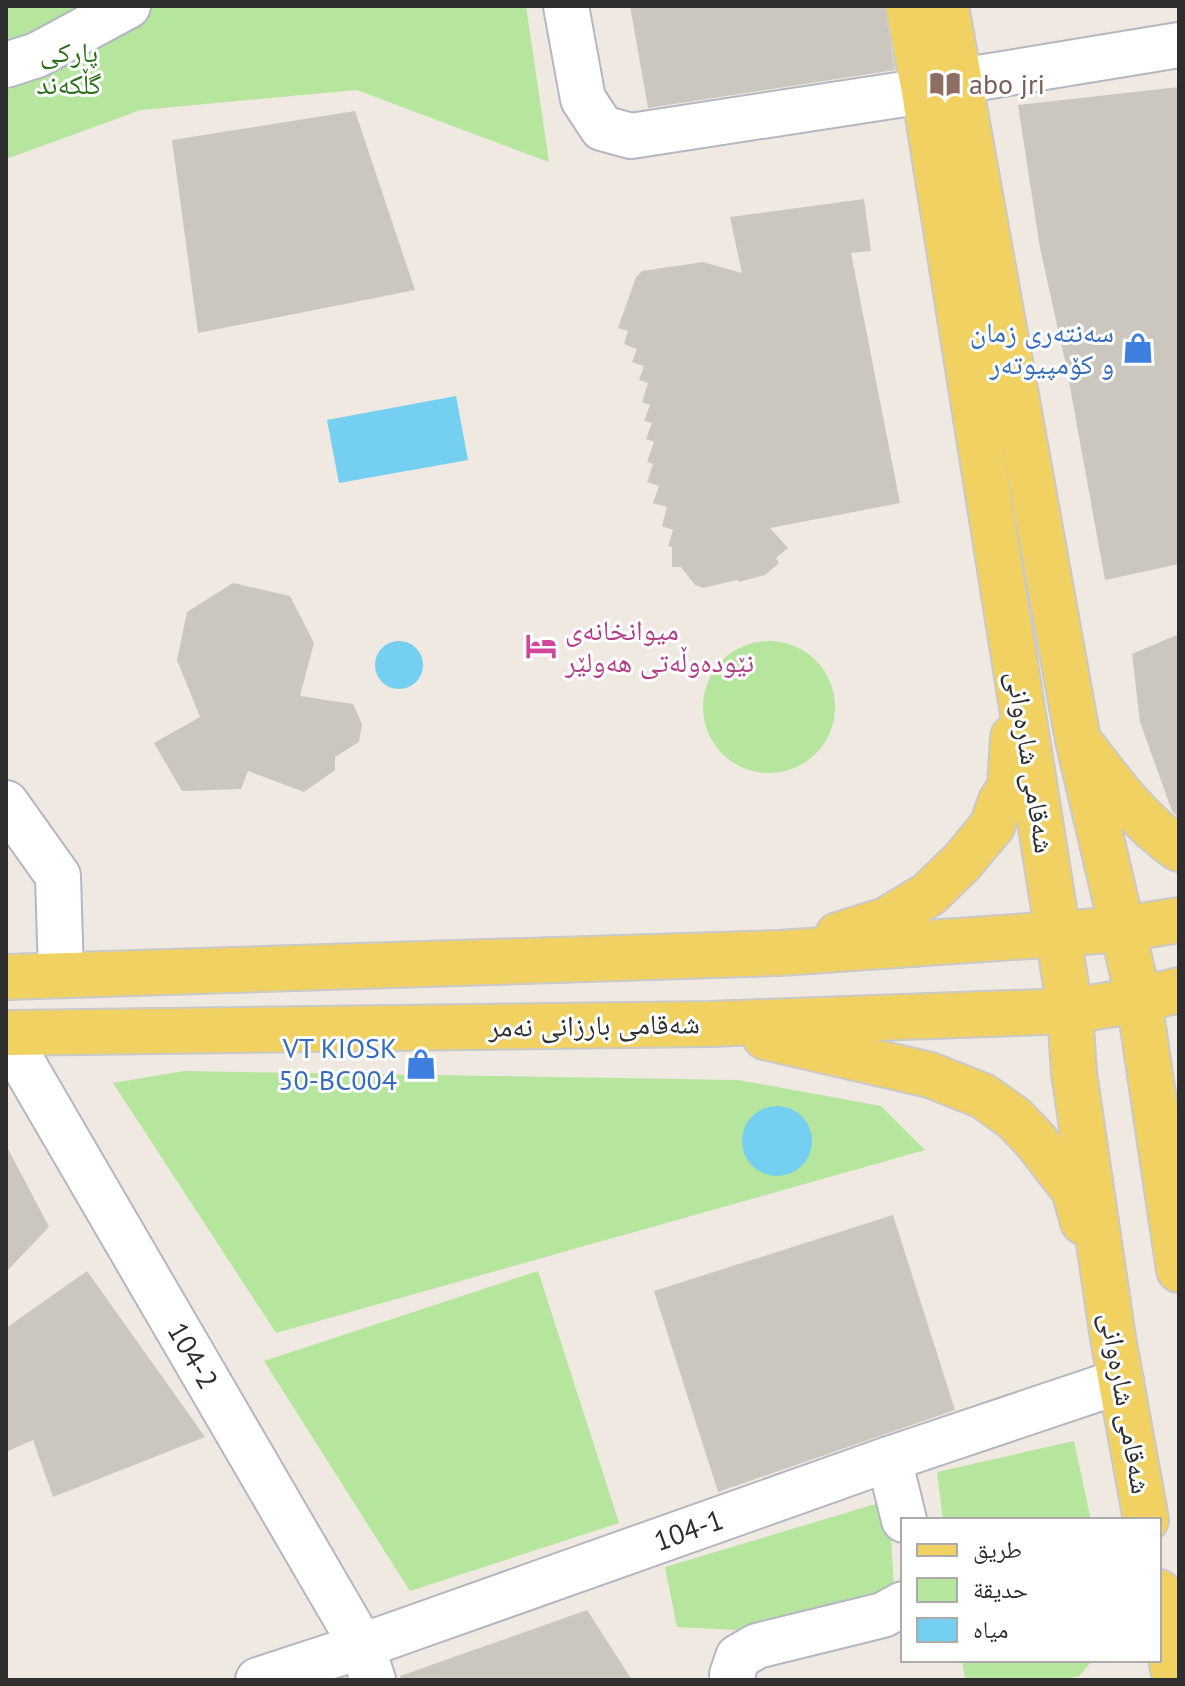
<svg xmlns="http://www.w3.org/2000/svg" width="1185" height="1686" font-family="'PT Sans','Noto Naskh Arabic',sans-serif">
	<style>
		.green { fill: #b6e59e }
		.water { fill: #75cff0 }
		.building { fill: #cbc7bf }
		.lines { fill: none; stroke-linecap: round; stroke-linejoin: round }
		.minor-casing { stroke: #b4b7c1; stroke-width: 48 }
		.major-casing { stroke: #c9c9c9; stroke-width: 48 }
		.minor { stroke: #fff; stroke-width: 44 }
		.major { stroke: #f2d163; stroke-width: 44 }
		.labels { text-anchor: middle; stroke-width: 6; stroke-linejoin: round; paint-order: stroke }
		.park-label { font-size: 28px; fill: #2c6e1b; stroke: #fff }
		.education-label { font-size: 28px; fill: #785e54; stroke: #fff; text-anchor: start }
		.shop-label { font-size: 28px; fill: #366cbe; stroke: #fff; text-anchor: end }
		.hotel-label { font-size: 28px; fill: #b23c85; stroke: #fff; text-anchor: start }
		.street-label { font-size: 28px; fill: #2e2e2e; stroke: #fff }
	</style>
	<rect width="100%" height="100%" fill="#efe9e1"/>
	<g class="green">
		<path d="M6,6H526L549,162L357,90L141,110L6,159Z"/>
		<circle cx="769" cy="707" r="66"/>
		<path d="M184,1071L738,1080L881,1106L925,1150L276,1333L113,1083Z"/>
		<path d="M538,1271L619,1523L410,1591L264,1361Z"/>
		<path d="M1074,1441L1091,1520H943L937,1472Z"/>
		<path d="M889,1500L894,1589L867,1603L736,1630L677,1627L665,1567Z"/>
		<path d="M962,1660H1093L1079,1676L1063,1680H965Z"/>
	</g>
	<g class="water">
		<path d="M456,396L468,460L339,483L327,420Z"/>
		<circle cx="399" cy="665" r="24"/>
		<circle cx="777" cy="1141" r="35"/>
	</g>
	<g class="building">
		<path d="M630,6H884L895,70L648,108Z"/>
		<path d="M1179,87V564L1105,580L1066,365L1040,248L1018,105Z"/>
		<path d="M355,111L415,290L198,333L172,140Z"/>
		<path d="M864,199L871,251L851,253L900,503L770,528L788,548L776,558L779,563L765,575L739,582L737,580L703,588L695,585L681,567H672V547L668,546L673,530L662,526L667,507L653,503L659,486L647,482L653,464L647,462L654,442L646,439L652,423L644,421L650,405L642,402L648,383L639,380L644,366L632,362L637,349L624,344L628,331L618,328L636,277L642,271L703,262L742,273L730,217Z"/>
		<path d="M233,583L290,596L314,643L300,696L353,704L362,724L359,742L335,757V770L304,792L248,771L241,789L182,791L154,743L200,717L177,660L187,612Z"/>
		<path d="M1179,634V818L1172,811L1140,722L1132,654Z"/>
		<path d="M6,1145L49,1227L6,1272Z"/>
		<path d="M893,1215L955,1410L718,1492L654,1291Z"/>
		<path d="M87,1271L205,1437L53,1497L33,1440L6,1452V1328Z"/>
		<path d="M587,1610L632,1680H401L400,1676Z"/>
	</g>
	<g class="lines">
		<defs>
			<g id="minor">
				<path d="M566,6L583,99L602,128L631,136L924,91"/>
				<path d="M6,65L37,55L128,6"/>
				<path d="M960,81L1179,45"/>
				<path d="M6,803L58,876L61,975"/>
				<path id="s1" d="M6,1034L362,1646L373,1680"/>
				<path d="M889,1459L904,1520"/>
				<path id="s2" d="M258,1680L362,1646L889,1459L1121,1381"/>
				<path d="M733,1680L732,1675L738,1657L757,1646L883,1615L903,1604"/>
			</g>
			<g id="major">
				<path d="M908,6L924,91L1058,934L1070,1011L1074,1073L1113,1338L1146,1520"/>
				<path d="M946,6L1078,740L1139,1000L1179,1270"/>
				<path d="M1085,749C1113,786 1141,823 1179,849"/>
				<path d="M838,935L886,920L929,894L962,862L992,826L1001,801L1010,787L1013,737"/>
				<path d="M6,977L780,953L1058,934L1123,929L1179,920"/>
				<path d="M6,1033L709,1024L1070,1011L1139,1000L1179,990"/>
				<path d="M765,1037L930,1075L983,1096L1014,1118L1035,1140L1074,1190L1083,1222"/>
				<path d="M1159,1592L1175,1680"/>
			</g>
		</defs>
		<use href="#minor" class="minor-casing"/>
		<use href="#major" class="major-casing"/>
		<use href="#minor" class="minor"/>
		<use href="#major" class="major"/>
	</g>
	<defs>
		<symbol id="library-bare" viewBox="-9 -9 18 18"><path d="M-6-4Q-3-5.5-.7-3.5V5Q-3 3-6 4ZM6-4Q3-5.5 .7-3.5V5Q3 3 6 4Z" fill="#8d6e63" stroke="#fff" stroke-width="2.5" paint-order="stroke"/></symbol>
		<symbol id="shop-bare" viewBox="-9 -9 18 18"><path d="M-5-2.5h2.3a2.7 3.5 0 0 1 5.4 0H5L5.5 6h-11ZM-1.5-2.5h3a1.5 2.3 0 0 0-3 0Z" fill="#3f7fe0" stroke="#fff" stroke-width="2.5" paint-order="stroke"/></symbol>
		<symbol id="hotel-bare" viewBox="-9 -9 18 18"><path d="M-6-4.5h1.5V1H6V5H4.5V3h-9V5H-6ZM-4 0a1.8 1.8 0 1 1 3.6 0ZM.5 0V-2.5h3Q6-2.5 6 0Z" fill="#d1479c" stroke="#fff" stroke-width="2.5" paint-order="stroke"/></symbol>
	</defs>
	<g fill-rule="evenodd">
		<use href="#library-bare" x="923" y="62" width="44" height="44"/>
		<use href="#shop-bare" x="1116" y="326" width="44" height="44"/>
		<use href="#hotel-bare" x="519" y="624" width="44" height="44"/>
		<use href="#shop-bare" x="399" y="1042" width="44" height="44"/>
	</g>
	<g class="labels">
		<g class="park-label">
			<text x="69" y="62">پارکی<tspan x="69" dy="32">گڵکەند</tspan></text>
		</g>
		<g class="education-label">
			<text x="969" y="94">abo jri</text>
		</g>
		<g class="shop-label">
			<text x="1114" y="342">سەنتەری زمان<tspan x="1114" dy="32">و کۆمپیوتەر</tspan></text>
			<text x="397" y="1058">VT KIOSK<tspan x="397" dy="32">50-BC004</tspan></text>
		</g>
		<g class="hotel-label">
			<text x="565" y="640">میوانخانەی<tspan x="565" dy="32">نێودەوڵەتی هەولێر</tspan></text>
		</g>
		<g class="street-label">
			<text transform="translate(1031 762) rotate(81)" y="10">شەقامی شارەوانی</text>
			<text transform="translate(594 1025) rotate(-1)" y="10">شەقامی بارزانی نەمر</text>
			<text dy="10" stroke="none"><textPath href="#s1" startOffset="372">104-2</textPath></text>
			<text transform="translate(1126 1403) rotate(80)" y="10">شەقامی شارەوانی</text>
			<text dy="10" stroke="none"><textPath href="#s2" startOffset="456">104-1</textPath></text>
		</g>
	</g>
	<rect width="1185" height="1686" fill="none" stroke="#2e2e2e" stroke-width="16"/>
	<rect x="901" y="1518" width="260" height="144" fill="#ffffff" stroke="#ababab" stroke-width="2"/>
	<rect x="917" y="1544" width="40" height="12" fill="#f2d163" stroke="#ababab" stroke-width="2"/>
	<text x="973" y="1558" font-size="24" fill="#2e2e2e">طريق</text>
	<rect x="917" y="1578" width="40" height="24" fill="#b6e59e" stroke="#ababab" stroke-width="2"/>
	<text x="973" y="1598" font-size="24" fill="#2e2e2e">حديقة</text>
	<rect x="917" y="1618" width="40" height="24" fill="#75cff0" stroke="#ababab" stroke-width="2"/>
	<text x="973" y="1638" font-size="24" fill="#2e2e2e">مياه</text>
</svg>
